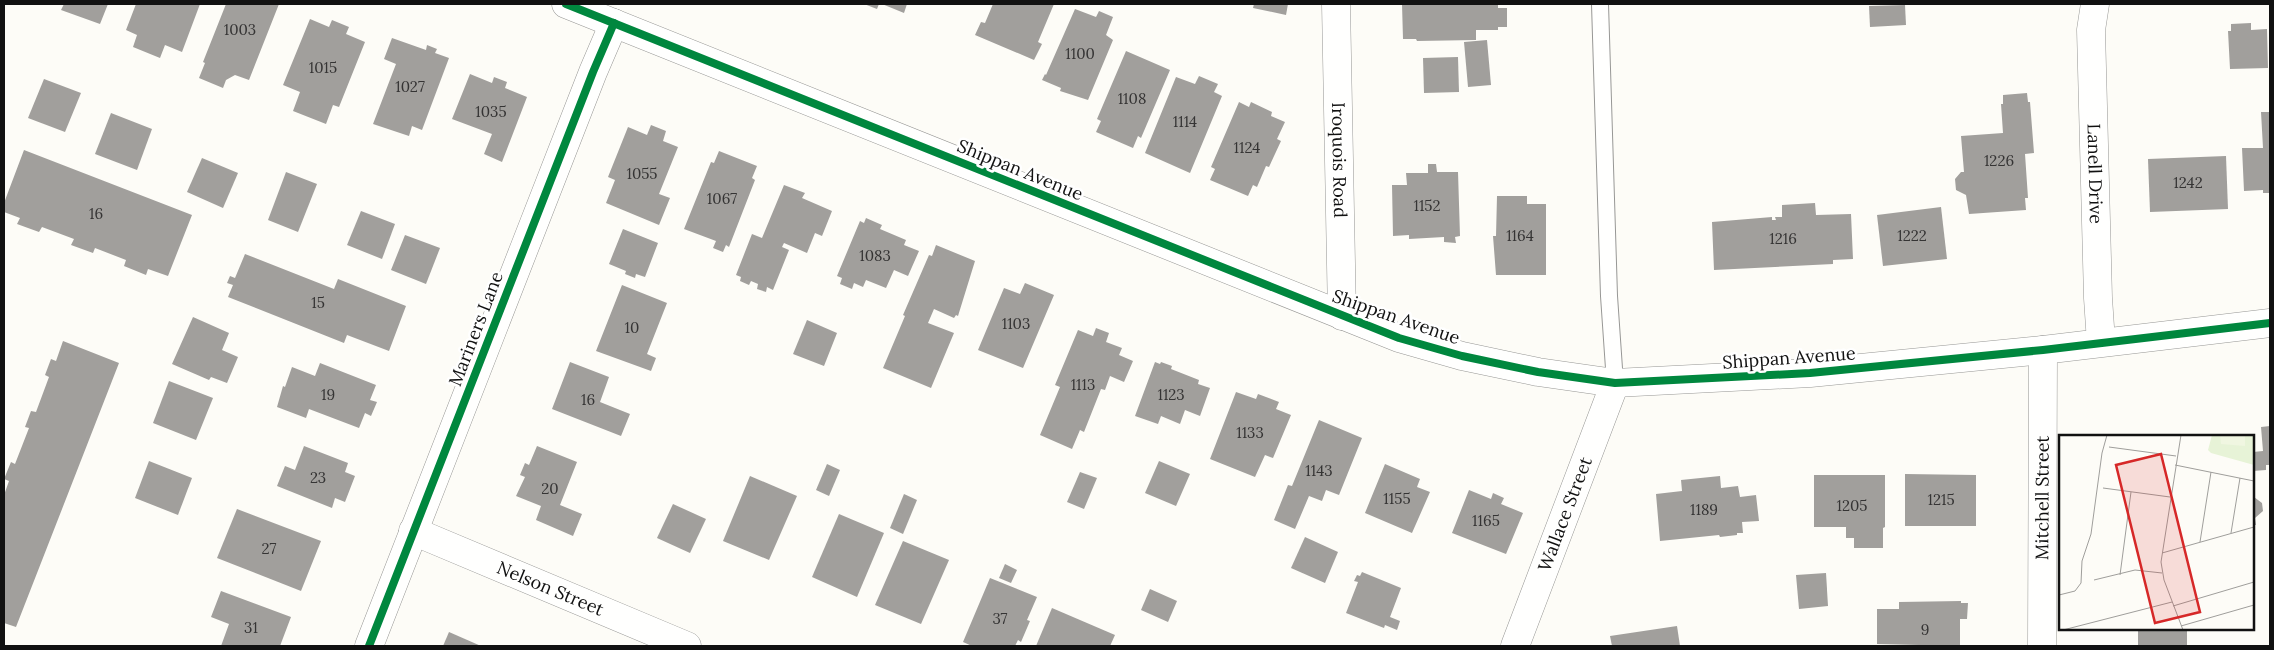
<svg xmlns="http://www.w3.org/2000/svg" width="2274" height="650" font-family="Lora,serif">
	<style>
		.building { fill: #a19f9c }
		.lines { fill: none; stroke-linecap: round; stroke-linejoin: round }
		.lane-casing { stroke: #979795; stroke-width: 18 }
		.street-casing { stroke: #979795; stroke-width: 29 }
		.lane { stroke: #fffffe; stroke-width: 16 }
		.street { stroke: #fffffe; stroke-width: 28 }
		.cycleway-casing { stroke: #fff; stroke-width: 11 }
		.cycleway { stroke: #00873e; stroke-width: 8 }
		.labels { text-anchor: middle; stroke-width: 5; stroke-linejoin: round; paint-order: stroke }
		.number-label { font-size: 15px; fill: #353434 }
		.street-label { font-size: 18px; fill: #111; stroke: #fff }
		.inset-road { fill: none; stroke: #9f9e9b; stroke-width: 1 }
		.view { fill: #d62828; fill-opacity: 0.15; stroke: #d62828; stroke-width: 2.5 }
		.inset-edge { fill: none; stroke: #111; stroke-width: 2.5 }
	</style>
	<rect width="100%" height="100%" fill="#fdfcf7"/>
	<g class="building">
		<path d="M64,4H108L100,24L61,10Z"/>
		<path d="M136,4H200L182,52L165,45L160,58L133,47L137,35L126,30Z"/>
		<path d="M226,4H279L249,80L235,75L226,80L223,88L199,78L205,63L203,62Z"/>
		<path d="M864,4H879L877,9Z"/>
		<path d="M882,4H907L904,13Z"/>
		<path d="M993,4H1054L1038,42L1042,44L1034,60L975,35L981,22L985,23Z"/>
		<path d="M1254,4H1288L1286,15L1253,8Z"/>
		<path d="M1402,4H1498V8H1507V27H1498V30H1476V40L1417,41L1416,39H1403Z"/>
		<path d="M1905,5L1906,25L1870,27L1869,6Z"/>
		<path d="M1075,9L1096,17L1099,11L1113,17L1106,35L1113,40L1088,100L1060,91L1061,88L1042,80L1045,74L1046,75Z"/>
		<path d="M310,19L329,27L332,20L349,27L346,34L365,42L339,107L333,105L326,124L293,111L300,92L283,85Z"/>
		<path d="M2251,23V30L2267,29L2268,68L2230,69L2228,31H2231V24Z"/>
		<path d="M392,38L426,50L427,45L437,49L435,53L449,58L422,130L412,126L409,136L373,124L396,64L384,59Z"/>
		<path d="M1487,40L1491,85L1468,87L1464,42Z"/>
		<path d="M1126,51L1170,70L1141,138L1138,136L1133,148L1096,132L1101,121L1097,119Z"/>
		<path d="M1458,57L1459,92L1424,93L1423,58Z"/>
		<path d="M470,74L492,83L494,77L507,82L505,88L527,97L502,162L484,154L492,134L452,119Z"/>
		<path d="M1199,76L1218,84L1214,92L1222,96L1190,173L1145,153L1176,77L1195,84Z"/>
		<path d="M44,79L81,93L65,132L28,118Z"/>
		<path d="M2027,93L2028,102H2030L2034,153L2025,154L2028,198H2025L2026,210L1969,214L1966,195L1956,190L1955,179L1961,172H1964L1961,136L2003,133L2001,104H2003V95Z"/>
		<path d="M1239,102L1249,107L1251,102L1272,112L1271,116L1285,122L1277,139L1281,141L1269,167L1266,166L1257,187L1253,185L1248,196L1210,180L1215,169L1211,167Z"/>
		<path d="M2261,112H2270V193H2263V190L2244,191L2242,148H2263Z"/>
		<path d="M111,113L152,129L137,170L95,154Z"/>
		<path d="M651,125L666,131L663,141L678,147L659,194L670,198L659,225L606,203L615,180L608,177L628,127L647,135Z"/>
		<path d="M24,150L192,215L168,276L148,269L146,275L124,266L126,260L95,248L93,253L71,245L74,239L42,227L39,232L17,224L20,218L4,212V203Z"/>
		<path d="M719,151L757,166L752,178L755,180L729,247L726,245L723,252L713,248L716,241L684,229L711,162L714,163Z"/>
		<path d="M2226,156L2228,209L2150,212L2148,159Z"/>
		<path d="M202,158L238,173L223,208L187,192Z"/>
		<path d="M1428,164H1436L1437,172H1458L1460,236L1455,237L1456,243L1444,242V237L1409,239V235L1393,236L1392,185H1407L1406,173H1428Z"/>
		<path d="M286,172L317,184L298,232L268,220Z"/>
		<path d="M784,185L805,193L802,198L832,211L822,236L815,233L807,253L784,243L782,247L789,250L773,290L767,287L766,292L757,289L758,284L751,281L749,285L740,281L741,277L736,275L752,234L762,238Z"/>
		<path d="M1497,196H1527V204H1546V275H1496L1493,236H1496Z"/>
		<path d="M1815,203L1816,215L1851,214L1853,259L1833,260V264L1714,270L1712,222L1772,217V220H1776L1775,217H1782V205Z"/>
		<path d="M1941,207L1947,259L1883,266L1877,215Z"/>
		<path d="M361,211L395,224L382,259L347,245Z"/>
		<path d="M866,218L882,225L880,229L906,240L904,245L919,251L908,276L894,270L886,288L866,280L863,287L854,283L852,289L840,284L842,278L837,276L860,221L864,223Z"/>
		<path d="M623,229L658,243L645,277L636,274L635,278L625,274L626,271L609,264Z"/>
		<path d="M405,235L440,248L426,284L391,270Z"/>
		<path d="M936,245L975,261L958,316L956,315L954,318L934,309L928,323L954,333L931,388L883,368L905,316L903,315L929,255L932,256Z"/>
		<path d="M245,254L334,289L338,279L406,306L389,351L347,335L344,343L228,297L233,285L227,283L230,276L235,278Z"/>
		<path d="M1025,283L1054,295L1023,368L978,350L1004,288L1020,294Z"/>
		<path d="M622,285L667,303L647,354L656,358L651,371L596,351Z"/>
		<path d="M193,317L229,333L222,350L238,357L227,383L211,377L209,380L172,364Z"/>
		<path d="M807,320L837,333L824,366L793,354Z"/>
		<path d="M1096,328L1109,333L1106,342L1122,348L1119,355L1133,361L1124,382L1110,376L1105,390L1101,389L1084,432L1080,430L1072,449L1040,435L1060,387L1055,385L1078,330L1093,336Z"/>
		<path d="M63,341L119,363L16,627L4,623V495L9,481L4,479L11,462L15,464L29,428L25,427L31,411L36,412L49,377L45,375L51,359L56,361Z"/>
		<path d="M570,362L609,377L600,402L630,414L621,436L552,409Z"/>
		<path d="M1155,362L1160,364L1161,362L1172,366L1171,369L1199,380L1198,384L1210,388L1200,416L1185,410L1180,424L1161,416L1158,424L1135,416Z"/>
		<path d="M320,363L376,385L370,400L377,402L371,416L365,413L359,428L309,409L306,418L277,407L283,386L285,387L292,367L315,376Z"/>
		<path d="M169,381L213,398L196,440L153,423Z"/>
		<path d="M1236,392L1256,399L1258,394L1279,402L1276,409L1291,415L1273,458L1265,455L1255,477L1210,459Z"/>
		<path d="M1319,420L1362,438L1339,495L1326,490L1322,501L1309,496L1295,529L1274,520L1288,485L1292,486Z"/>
		<path d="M2270,426V465H2266V470L2253,471V452L2263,451L2261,427Z"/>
		<path d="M304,446L348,463L345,472L355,476L345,502L335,498L332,508L277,486L285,466L295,470Z"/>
		<path d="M537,446L577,462L560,505L582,514L573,536L536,520L541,506L516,496L525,477L520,475L525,463L529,465Z"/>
		<path d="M149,461L192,478L178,515L135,498Z"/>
		<path d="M1159,461L1190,474L1176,506L1145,493Z"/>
		<path d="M827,464L840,470L829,496L816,490Z"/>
		<path d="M1385,464L1420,479L1417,487L1430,492L1412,533L1365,513Z"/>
		<path d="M1080,472L1097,478L1084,509L1067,502Z"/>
		<path d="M1905,474L1976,475V526H1905Z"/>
		<path d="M1814,475H1885V527L1883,528V548H1854V538H1846V527H1814Z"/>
		<path d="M750,476L797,496L769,560L723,541Z"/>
		<path d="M1720,476L1721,488L1738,486L1740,497L1756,495L1759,521L1742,522L1743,533H1737V535L1720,537L1719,535L1660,541L1656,494L1682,491L1681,480Z"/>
		<path d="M1469,490L1491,499L1493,493L1504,498L1501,504L1523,513L1506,554L1452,533Z"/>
		<path d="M904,494L917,500L903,534L890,528Z"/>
		<path d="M2254,497L2262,503L2263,511L2255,518L2256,525H2253Z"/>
		<path d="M673,504L706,519L690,553L657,538Z"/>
		<path d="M237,509L321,541L301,591L217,558Z"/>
		<path d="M839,514L884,533L857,597L812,577Z"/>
		<path d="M1305,537L1338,552L1325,583L1291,568Z"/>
		<path d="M903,541L949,560L921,624L875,605Z"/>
		<path d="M1005,564L1017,570L1011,583L999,578Z"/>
		<path d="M1362,572L1401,588L1390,617L1400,621L1397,630L1385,625L1384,628L1346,613L1358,582L1354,581L1357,575L1360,576Z"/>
		<path d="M1826,573L1828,606L1799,609L1796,575Z"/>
		<path d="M990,578L1037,597L1027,620L1030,621L1021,642L1018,640L1015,646H972L963,642Z"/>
		<path d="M1150,589L1177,601L1168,622L1141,610Z"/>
		<path d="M221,591L291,617L280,646H221L229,624L211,617Z"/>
		<path d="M1961,601V603H1968L1967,619H1960V646L1877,644V609H1899V602Z"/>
		<path d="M1052,608L1115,635L1110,646H1036Z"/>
		<path d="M1677,626L1680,646H1612L1610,636Z"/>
		<path d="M2135,629H2187V646H2138V631H2135Z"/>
		<path d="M449,632L481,646H443Z"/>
	</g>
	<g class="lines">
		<defs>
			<path id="lane" d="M1600,4L1609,296L1615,383"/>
			<g id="street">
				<path d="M566,4L1399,338L1462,356L1538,372L1615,383L1810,373L2043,350L2270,323"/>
				<path id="s1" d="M1336,4L1342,316"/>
				<path id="s2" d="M2095,4L2091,30L2098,298L2101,342"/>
				<path id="s3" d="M413,531L687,646"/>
				<path d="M369,646L593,72L614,23"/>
				<path id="s4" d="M1515,646L1615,383"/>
				<path id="s5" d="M2042,646L2043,350"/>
			</g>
		</defs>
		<use href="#lane" class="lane-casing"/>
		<use href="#street" class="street-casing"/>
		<use href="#lane" class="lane"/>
		<use href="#street" class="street"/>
		<defs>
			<g id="cycleway">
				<path d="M566,4L1399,338L1462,356L1538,372L1615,383L1810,373L2043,350L2270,323"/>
				<path d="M369,646L593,72L614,23"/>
			</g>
		</defs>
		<use href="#cycleway" class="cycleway-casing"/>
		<use href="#cycleway" class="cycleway"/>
	</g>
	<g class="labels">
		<g class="number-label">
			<text x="240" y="35">1003</text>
			<text x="1080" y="59">1100</text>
			<text x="323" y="73">1015</text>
			<text x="410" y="92">1027</text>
			<text x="1132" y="104">1108</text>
			<text x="491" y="117">1035</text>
			<text x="1185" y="127">1114</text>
			<text x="1247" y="153">1124</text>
			<text x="1999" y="166">1226</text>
			<text x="642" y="179">1055</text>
			<text x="2188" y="188">1242</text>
			<text x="722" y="204">1067</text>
			<text x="1427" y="211">1152</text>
			<text x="96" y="219">16</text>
			<text x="1520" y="241">1164</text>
			<text x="1912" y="241">1222</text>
			<text x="1783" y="244">1216</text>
			<text x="875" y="261">1083</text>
			<text x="318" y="308">15</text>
			<text x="1016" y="329">1103</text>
			<text x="632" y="333">10</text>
			<text x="1083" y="390">1113</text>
			<text x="328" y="400">19</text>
			<text x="1171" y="400">1123</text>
			<text x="588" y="405">16</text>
			<text x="1250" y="438">1133</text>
			<text x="1319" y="476">1143</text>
			<text x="318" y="483">23</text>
			<text x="550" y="494">20</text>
			<text x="1397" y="504">1155</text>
			<text x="1941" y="505">1215</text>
			<text x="1852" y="511">1205</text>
			<text x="1704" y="515">1189</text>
			<text x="1486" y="526">1165</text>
			<text x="269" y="554">27</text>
			<text x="1000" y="624">37</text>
			<text x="251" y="633">31</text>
			<text x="1925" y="635">9</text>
		</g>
		<g class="street-label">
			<text dy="6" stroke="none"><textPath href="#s1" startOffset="156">Iroquois Road</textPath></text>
			<text transform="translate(1020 170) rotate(22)" y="6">Shippan Avenue</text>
			<text dy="6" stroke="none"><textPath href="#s2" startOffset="170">Lanell Drive</textPath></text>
			<text transform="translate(1396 317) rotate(19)" y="6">Shippan Avenue</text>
			<text transform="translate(476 329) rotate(-69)" y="6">Mariners Lane</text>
			<text transform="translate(1789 358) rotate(-4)" y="6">Shippan Avenue</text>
			<text dy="6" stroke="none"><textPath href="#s5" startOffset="148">Mitchell Street</textPath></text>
			<text dy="6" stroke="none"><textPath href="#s4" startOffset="141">Wallace Street</textPath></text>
			<text dy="6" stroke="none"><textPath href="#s3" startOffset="149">Nelson Street</textPath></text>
		</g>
	</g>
	<g transform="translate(2059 435)">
		<rect width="195" height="195" fill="#fdfcf7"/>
		<path d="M153,0H195V30L152,18L149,15Z" fill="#e7f3d7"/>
		<path d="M161,0H186V11L162,9Z" fill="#f0f6e1"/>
		<path class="inset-road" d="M122,0L102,127L105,145L124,195M50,12L117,21M116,30L195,46M44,53L111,62M172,98L181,43M141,107L152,37M103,118L195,92M61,140L72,57M35,145L76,135L103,138M0,160L16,156L22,148L23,126L32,99L43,18L48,0M114,171L195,147M122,191L195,170M4,195L113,167"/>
		<path class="view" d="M102,19L141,177L96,188L57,30Z"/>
		<rect width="195" height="195" class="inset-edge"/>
	</g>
	<rect width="2274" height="650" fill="none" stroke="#111111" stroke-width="10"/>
</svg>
